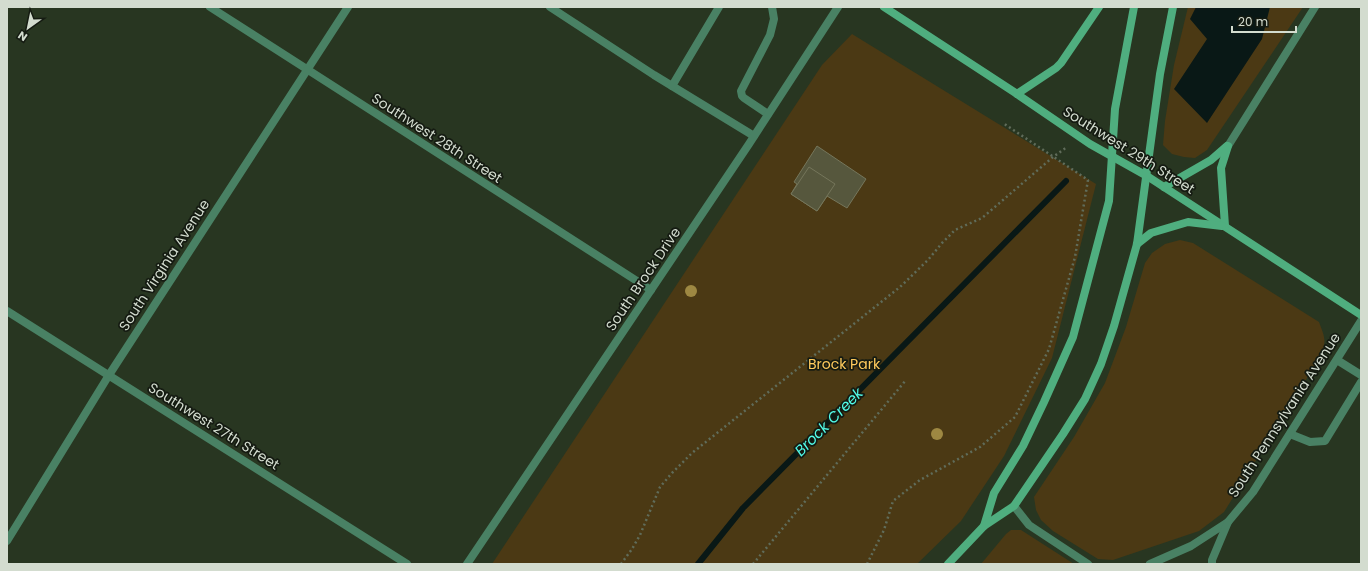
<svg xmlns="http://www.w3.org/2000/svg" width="1368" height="571" font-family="Poppins,sans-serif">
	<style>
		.green { fill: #4b3914 }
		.water { fill: #091816 }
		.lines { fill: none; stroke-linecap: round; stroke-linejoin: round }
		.stream { stroke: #091816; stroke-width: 6 }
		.building { fill: #56573d; stroke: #75765b }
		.path { stroke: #606c5a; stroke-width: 2.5; stroke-dasharray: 2 3; stroke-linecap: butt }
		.lane { stroke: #498164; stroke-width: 8 }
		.street { stroke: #498164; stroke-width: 8 }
		.secondary { stroke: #4fae7f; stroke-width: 8 }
		.tree { fill: #9e8842 }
		.labels { text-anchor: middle; stroke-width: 3.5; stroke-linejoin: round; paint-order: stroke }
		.street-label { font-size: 14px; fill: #d3dccf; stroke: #151b12 }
		.park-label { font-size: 14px; fill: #ffcb5d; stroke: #151b12 }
		.water-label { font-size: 15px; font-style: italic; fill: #52fbe9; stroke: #151b12 }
	</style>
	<rect width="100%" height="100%" fill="#283621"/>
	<g class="green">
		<path d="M1188,7H1303L1207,150L1195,158L1184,157L1172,154L1163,145L1165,121L1174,65Z"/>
		<path d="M852,34L1096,184L1052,358L1004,456L961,521L917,564H492L822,65Z"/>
		<path d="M1180,240L1193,243L1319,322C1325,338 1327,341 1320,357L1224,512L1199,531L1113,560L1098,559L1053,531L1041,520L1036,510L1034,497L1074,437L1105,383L1126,327L1145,263L1152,253L1165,244Z"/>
		<path d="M1011,530H1021L1074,564H981L1006,534Z"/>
	</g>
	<path class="water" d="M1196,7H1270L1262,39L1207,123L1174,89L1207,39L1190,19Z"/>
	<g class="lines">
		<path class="stream" d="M698,564L743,508L1066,181"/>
	</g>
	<g class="building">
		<path d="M817,146L866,179L847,208L827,196L817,211L791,194L797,184L794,182Z"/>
		<path d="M809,167L835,184L817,211L791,194Z"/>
	</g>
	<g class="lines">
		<g class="path">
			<path d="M621,564L632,549L640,535L660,487L672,473L692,453L900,287L928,260L942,243L955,230L982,218L1053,157L1067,147"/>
			<path d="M753,564L906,380"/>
			<path d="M867,564L884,530L893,501L920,480L980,447L1015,417L1049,349L1075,257L1088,180L1003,123"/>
		</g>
		<g class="lane">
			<path d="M550,7L654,75L754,136"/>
			<path d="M672,86L719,7"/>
			<path d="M768,114L744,98L742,96L741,91L770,35L774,19L772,7"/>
			<path d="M1337,360L1361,375"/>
			<path d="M1290,434L1310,442L1325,441L1361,382"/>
		</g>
		<g class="street">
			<path d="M210,7L651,290"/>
			<path d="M1228,146L1315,7"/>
			<path d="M7,311L407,564"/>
			<path d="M1014,506L1029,525L1088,564"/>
			<path d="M7,541L109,375L348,7"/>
			<path d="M467,564L749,144L838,7"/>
			<path d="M1150,564L1191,546L1228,522"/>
			<path d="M1212,564V560L1228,522L1253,492L1361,321"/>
		</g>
		<g class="secondary">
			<path d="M884,7L1017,94L1090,144L1147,176L1361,315"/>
			<path d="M1017,94L1056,68L1061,63L1099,7"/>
			<path d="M1164,187L1211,160L1227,146"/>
			<path d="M1225,226L1221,168L1228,146"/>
			<path d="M1137,244L1151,233L1188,222L1222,226"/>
			<path d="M984,526L994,493L1023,446L1044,402L1073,337L1109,201L1115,109L1134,7"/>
			<path d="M948,564L984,526L1014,506L1063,434L1085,399L1101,364L1114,326L1137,244L1160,74L1173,7"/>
		</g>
	</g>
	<g class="tree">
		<circle cx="691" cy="291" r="6"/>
		<circle cx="937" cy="434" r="6"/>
	</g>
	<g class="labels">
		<g class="street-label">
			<text transform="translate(437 138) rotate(33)" y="5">Southwest 28th Street</text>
			<text transform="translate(1129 150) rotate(32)" y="5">Southwest 29th Street</text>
			<text transform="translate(164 265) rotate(-57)" y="5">South Virginia Avenue</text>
			<text transform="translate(643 279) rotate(-56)" y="5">South Brock Drive</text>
			<text transform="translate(1284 415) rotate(-57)" y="5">South Pennsylvania Avenue</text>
			<text transform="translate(214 426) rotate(32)" y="5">Southwest 27th Street</text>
		</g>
		<g class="park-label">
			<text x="844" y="369">Brock Park</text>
		</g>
		<g class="water-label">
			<text transform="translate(829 422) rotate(-45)" y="5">Brock Creek</text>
		</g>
	</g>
	<rect width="1368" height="571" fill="none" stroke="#d3dccf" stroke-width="16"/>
	<g transform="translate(28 28) rotate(213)" stroke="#151b12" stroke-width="3" paint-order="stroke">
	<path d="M0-3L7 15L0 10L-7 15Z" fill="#d3dccf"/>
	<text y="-6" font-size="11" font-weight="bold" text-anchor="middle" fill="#d3dccf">N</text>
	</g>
	<path d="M1232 26v6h64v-6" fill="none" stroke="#d3dccf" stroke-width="2"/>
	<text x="1238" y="26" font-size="12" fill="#d3dccf" stroke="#151b12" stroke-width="3" paint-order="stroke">20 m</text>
</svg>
